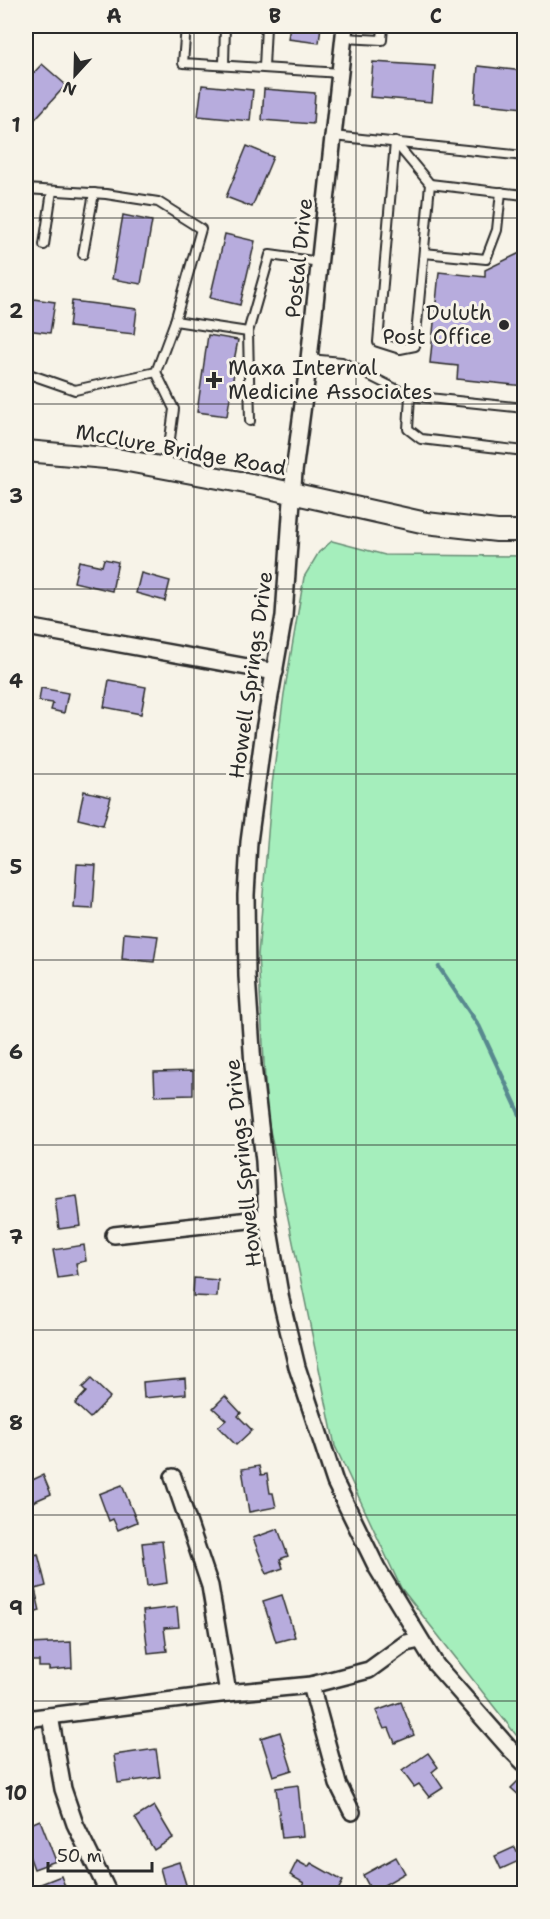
<svg xmlns="http://www.w3.org/2000/svg" width="550" height="1919" font-family="'Shantell Sans',sans-serif">
	<style>
		.green { fill: #a5eebc; stroke: #688c74; stroke-width: 1.5 }
		.lines { fill: none; stroke-linecap: round; stroke-linejoin: round }
		.stream { stroke: #59898f; stroke-width: 4.5 }
		.building { fill: #b7acdd; stroke: #2b2b2b; stroke-width: 1.5 }
		.service-casing { stroke: #2b2b2b; stroke-width: 12 }
		.minor-casing { stroke: #2b2b2b; stroke-width: 20 }
		.tertiary-casing { stroke: #2b2b2b; stroke-width: 24 }
		.service { stroke: #f7f3e8; stroke-width: 8 }
		.minor { stroke: #f7f3e8; stroke-width: 15 }
		.tertiary { stroke: #f7f3e8; stroke-width: 20 }
		.grid { fill: none; stroke: #2b2b2b; stroke-width: 1.5; stroke-opacity: 0.55 }
		.poi-dot { fill: #2b2b2b; stroke: #f7f3e8; stroke-width: 2 }
		.labels { text-anchor: middle; stroke-width: 6; stroke-linejoin: round; paint-order: stroke }
		.street-label { font-size: 21px; fill: #2b2b2b; stroke: #f7f3e8 }
		.poi-label { font-size: 21px; fill: #2b2b2b; stroke: #f7f3e8; text-anchor: end }
		.neatline { fill: none; stroke: #2b2b2b; stroke-width: 2 }
		.grid-label { font-size: 20px; text-anchor: middle; font-weight: bold; fill: #2b2b2b }
	</style>
	<rect width="100%" height="100%" fill="#f7f3e8"/>
	<filter id="ink" filterUnits="userSpaceOnUse"><feTurbulence type="fractalNoise" baseFrequency=".0167" numOctaves="2"/><feDisplacementMap in="SourceGraphic" scale="12" xChannelSelector="R" yChannelSelector="G"/><feConvolveMatrix kernelMatrix="1 2 1 2 8 2 1 2 1" color-interpolation-filters="sRGB"/></filter>
	<g filter="url(#ink)">
		<path class="green" d="M332,541L385,555L524,556V1745L401,1588L335,1446L267,1116L258,955L272,785L284,694L304,577L319,552Z"/>
		<g class="lines">
			<path class="stream" d="M439,967L479,1026L524,1123"/>
		</g>
		<g class="building">
			<path d="M69,26H106L105,30L69,27Z"/>
			<path d="M290,26H321L319,43L288,39Z"/>
			<path d="M373,62L435,66L432,102L370,97Z"/>
			<path d="M42,64L66,85L26,129V81Z"/>
			<path d="M478,66L524,71V108L475,103Z"/>
			<path d="M202,85L253,90L250,121L198,116Z"/>
			<path d="M264,89L315,93L313,124L262,120Z"/>
			<path d="M247,146L273,157L252,207L226,197Z"/>
			<path d="M123,215L152,221L141,284L112,279Z"/>
			<path d="M225,234L255,241L240,305L210,298Z"/>
			<path d="M524,251V386L457,379L458,366L430,363L439,272L485,277V270Z"/>
			<path d="M26,298L55,302L50,333L26,330Z"/>
			<path d="M72,301L137,309L134,334L69,327Z"/>
			<path d="M208,335L238,340L234,361L240,362L238,373H234L227,416L197,412Z"/>
			<path d="M104,559L118,562L112,591L74,582L79,561L102,566Z"/>
			<path d="M141,573L170,581L165,601L136,593Z"/>
			<path d="M109,680L146,687L141,714L104,707Z"/>
			<path d="M41,688L68,693L64,713L51,710L53,703L39,701Z"/>
			<path d="M84,791L111,797L103,825L78,819Z"/>
			<path d="M77,864L96,865L93,909L74,908Z"/>
			<path d="M124,933L158,936L154,962L122,959Z"/>
			<path d="M193,1071V1095L155,1096L154,1072Z"/>
			<path d="M77,1196L81,1226L59,1229L55,1199Z"/>
			<path d="M84,1245L86,1261L76,1263L78,1275L58,1278L53,1250Z"/>
			<path d="M194,1278L218,1280L217,1297L193,1296Z"/>
			<path d="M185,1378L186,1394L144,1398L143,1382Z"/>
			<path d="M91,1379L110,1397L90,1418L75,1404L86,1392L82,1388Z"/>
			<path d="M225,1396L241,1413L238,1416L252,1430L236,1445L218,1427L226,1420L213,1408Z"/>
			<path d="M259,1466L261,1475L267,1474L270,1493H273L276,1507L249,1512L242,1469Z"/>
			<path d="M43,1475L51,1494L26,1505V1483Z"/>
			<path d="M122,1485L137,1522L118,1530L113,1519L109,1521L99,1494Z"/>
			<path d="M26,1509L34,1529L26,1533Z"/>
			<path d="M278,1529L288,1556L280,1559L283,1568L267,1574L253,1538Z"/>
			<path d="M162,1541L167,1583L147,1586L142,1543Z"/>
			<path d="M38,1554L46,1586L35,1589L40,1611L26,1615V1557Z"/>
			<path d="M282,1595L295,1637L276,1642L263,1601Z"/>
			<path d="M177,1607L179,1627L164,1628L167,1651L148,1653L143,1611Z"/>
			<path d="M71,1642L72,1668L49,1670V1667H39V1661H31L30,1644Z"/>
			<path d="M401,1702L414,1735L395,1743L389,1728L384,1729L376,1711Z"/>
			<path d="M280,1732L292,1770L273,1776L261,1738Z"/>
			<path d="M156,1749L160,1777L118,1783L114,1755Z"/>
			<path d="M428,1753L438,1767L432,1772L443,1788L429,1797L419,1784L414,1787L402,1771Z"/>
			<path d="M520,1779L524,1783L523,1799L511,1788Z"/>
			<path d="M29,1784L31,1803L26,1804V1785Z"/>
			<path d="M298,1785L303,1836L282,1838L276,1788Z"/>
			<path d="M154,1806L173,1838L154,1850L135,1818Z"/>
			<path d="M40,1820L56,1861L34,1869L26,1847V1826Z"/>
			<path d="M515,1847L521,1860L501,1869L495,1856Z"/>
			<path d="M396,1857L405,1873L372,1892L363,1875Z"/>
			<path d="M297,1861L308,1867L311,1863L343,1881L336,1894H316L311,1891L310,1894H303L299,1891L304,1883L290,1875Z"/>
			<path d="M179,1862L188,1891L167,1894L160,1868Z"/>
			<path d="M61,1876L68,1894H30L28,1889Z"/>
		</g>
		<g class="lines">
			<defs>
				<g id="service">
					<path d="M186,26L183,63L341,73"/>
					<path d="M344,38L382,40L383,26"/>
					<path d="M224,64L225,26"/>
					<path d="M264,67L266,26"/>
					<path d="M333,136L524,156"/>
					<path d="M395,142L378,342L400,349L415,346L430,184L524,195"/>
					<path d="M395,142L430,184"/>
					<path d="M26,189L106,194L158,202L201,229L175,321"/>
					<path d="M44,245L52,191"/>
					<path d="M424,253L486,259L497,230L501,192"/>
					<path d="M83,254L94,193"/>
					<path d="M248,332L250,421"/>
					<path d="M309,359L342,362L410,396L524,408"/>
					<path d="M156,372L174,409L166,468"/>
					<path d="M26,373L75,390L156,372L175,321L248,332L270,255L320,262"/>
					<path d="M410,396L408,429L421,439L524,451"/>
				</g>
				<g id="minor">
					<path d="M345,26L309,359L294,472L284,616L264,730L249,842L246,895L247,976L253,1065L264,1161L267,1218L281,1300L297,1367L335,1482L377,1568L436,1665L510,1749L524,1763"/>
					<path d="M27,627L275,672"/>
					<path d="M114,1235L267,1218"/>
					<path d="M173,1477L210,1586L228,1693"/>
					<path d="M311,1685L338,1784L352,1812"/>
					<path d="M50,1716L63,1789L75,1824L109,1894"/>
					<path d="M26,1719L228,1693L311,1685L369,1670L406,1643L420,1640"/>
				</g>
				<path id="tertiary" d="M26,451L117,459L251,484L426,523L497,531H524"/>
			</defs>
			<use href="#service" class="service-casing"/>
			<use href="#minor" class="minor-casing"/>
			<use href="#tertiary" class="tertiary-casing"/>
			<use href="#service" class="service"/>
			<use href="#minor" class="minor"/>
			<use href="#tertiary" class="tertiary"/>
		</g>
	</g>
	<path class="grid" d="M194,26V1894M356,26V1894M26,218H524M26,404H524M26,589H524M26,774H524M26,960H524M26,1145H524M26,1330H524M26,1515H524M26,1701H524"/>
	<g class="poi-dot">
		<circle cx="504" cy="325" r="6"/>
		<path d="M211 371h6v6h6v6h-6v6h-6v-6h-6v-6h6z"/>
	</g>
	<g class="labels">
		<g class="street-label">
			<text transform="translate(299 258) rotate(-84)" y="7">Postal Drive</text>
			<text transform="translate(181 450) rotate(10)" y="7">McClure Bridge Road</text>
			<text transform="translate(251 675) rotate(-82)" y="7">Howell Springs Drive</text>
			<text transform="translate(243 1163) rotate(-96)" y="7">Howell Springs Drive</text>
		</g>
		<g class="poi-label">
			<text x="492" y="320">Duluth<tspan x="492" dy="24">Post Office</tspan></text>
			<text x="228" y="375" text-anchor="start">Maxa Internal<tspan x="228" dy="24">Medicine Associates</tspan></text>
		</g>
	</g>
	<rect width="550" height="1919" fill="none" stroke="#f7f3e8" stroke-width="66"/>
	<g transform="translate(75 75) rotate(202)" stroke="#f7f3e8" stroke-width="4.5" paint-order="stroke">
	<path d="M0-4.5L10 22L0 15L-10 22Z" fill="#2b2b2b"/>
	<text y="-9" font-size="16" font-weight="bold" text-anchor="middle" fill="#2b2b2b">N</text>
	</g>
	<path d="M48 1862v9h104v-9" fill="none" stroke="#2b2b2b" stroke-width="3"/>
	<text x="57" y="1862" font-size="18" fill="#2b2b2b" stroke="#f7f3e8" stroke-width="4.5" paint-order="stroke">50 m</text>
	<rect x="33" y="33" width="484" height="1853" class="neatline"/>
	<g class="grid-label">
		<text x="114" y="23">A</text>
		<text x="275" y="23">B</text>
		<text x="436" y="23">C</text>
		<text x="16" y="132">1</text>
		<text x="16" y="318">2</text>
		<text x="16" y="503">3</text>
		<text x="16" y="688">4</text>
		<text x="16" y="874">5</text>
		<text x="16" y="1059">6</text>
		<text x="16" y="1244">7</text>
		<text x="16" y="1430">8</text>
		<text x="16" y="1615">9</text>
		<text x="16" y="1800">10</text>
	</g>
</svg>
